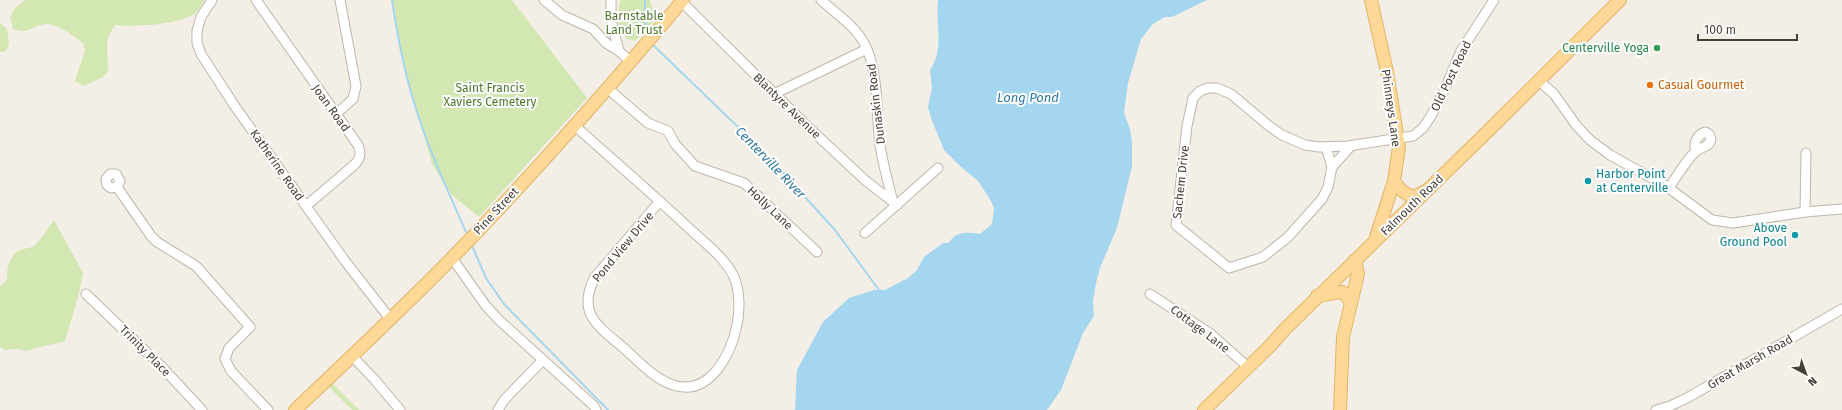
<svg xmlns="http://www.w3.org/2000/svg" width="1842" height="410" font-family="'Fira Sans',sans-serif">
	<style>
		.green { fill: #d2e7b1 }
		.water { fill: #a5d6ef }
		.lines { fill: none; stroke-linecap: round; stroke-linejoin: round }
		.stream { stroke: #a5d6ef; stroke-width: 2 }
		.minor-casing { stroke: #bfb6aa; stroke-width: 11 }
		.major-casing { stroke: #e2b467; stroke-width: 14 }
		.minor { stroke: #fff; stroke-width: 9 }
		.major { stroke: #fdd897; stroke-width: 12 }
		.leisure-dot { fill: #2e9e5b; stroke: #fff; stroke-width: 1.5 }
		.food-dot { fill: #e8710a; stroke: #fff; stroke-width: 1.5 }
		.culture-dot { fill: #0f9aa8; stroke: #fff; stroke-width: 1.5 }
		.labels { text-anchor: middle; stroke-width: 4; stroke-linejoin: round; paint-order: stroke }
		.park-label { font-size: 12px; fill: #4d782a; stroke: #fff }
		.leisure-label { font-size: 12px; fill: #27864d; stroke: #fff; text-anchor: end }
		.street-label { font-size: 12px; fill: #473f36; stroke: #fff }
		.food-label { font-size: 12px; fill: #c56008; stroke: #fff; text-anchor: start }
		.culture-label { font-size: 12px; fill: #0d838f; stroke: #fff; text-anchor: start }
		.water-label { font-size: 13px; font-style: italic; fill: #2e78a1; stroke: #fff }
	</style>
	<rect width="100%" height="100%" fill="#f3efe7"/>
	<g class="green">
		<path d="M26,0H204C201,4 199,11 195,13C179,25 134,27 115,25C102,44 109,50 108,71L103,77L83,86L75,81L85,51L83,43C74,36 58,24 46,24C32,25 29,35 13,29L10,17L15,8Z"/>
		<path d="M393,0H512L587,98L479,217L452,195L432,164L400,50Z"/>
		<path d="M620,0H650L655,20L635,41L627,39C615,22 617,20 620,0Z"/>
		<path d="M0,23L7,29L9,44L6,51L0,52Z"/>
		<path d="M54,220L83,273L79,293L65,341L25,351L18,349L5,350L0,347V286L7,280C6,270 10,254 20,250C25,248 30,249 35,245C42,238 48,228 54,220Z"/>
		<path d="M331,382L359,410H352L328,386Z"/>
	</g>
	<path class="water" d="M938,0H1207L1172,17H1165L1153,24L1141,39L1128,83L1124,113L1130,129L1132,142V166L1117,228L1100,268L1096,283L1093,301L1094,316L1083,333L1061,390L1047,410H795L797,370L823,322L849,298L874,290H885L908,278L917,270L924,257L943,243H949C955,231 968,232 980,234L992,224L994,208L991,201L978,181L961,167L944,150L931,118L928,107L932,88L930,70C945,48 935,24 938,0Z"/>
	<g class="lines">
		<g class="stream">
			<path d="M392,0C397,33 403,66 413,99C426,144 447,189 466,232"/>
			<path d="M645,31V0"/>
			<path d="M652,44L765,153L835,230L879,290"/>
			<path d="M473,248L486,278L504,304L608,410"/>
		</g>
		<defs>
			<g id="minor">
				<path d="M212,0L201,17L197,31V43L201,54L234,105L345,261L391,320"/>
				<path d="M256,0L358,145C362,154 360,160 353,166L306,206"/>
				<path d="M544,0L562,15L593,29L606,43L619,51L630,61"/>
				<path d="M611,0V20L619,51"/>
				<path d="M821,0C835,13 855,26 864,43C879,70 876,114 880,145C883,164 888,183 893,202"/>
				<path d="M682,2L806,125L866,181L897,205"/>
				<path d="M1538,80L1554,94L1576,125L1590,140L1610,155L1666,186L1712,220L1733,223L1805,212L1842,209"/>
				<path d="M607,88L648,123L668,131L675,144L695,166L744,183L817,252"/>
				<path d="M774,94L867,49"/>
				<path d="M336,114L353,99L356,86L340,0"/>
				<path d="M574,125C613,160 653,194 691,230C706,244 725,258 734,277C740,291 740,310 737,325C731,354 710,397 673,385C655,379 640,363 627,351C615,340 598,329 591,315C585,303 589,288 595,277L660,201"/>
				<path d="M1326,147L1332,167L1328,187L1322,199L1288,237L1263,257L1229,268L1176,225L1187,126L1193,98L1200,91L1208,88H1217L1231,94L1269,126L1282,135L1305,145L1319,147L1348,146L1413,136L1423,128L1431,116L1445,89L1461,51L1494,0"/>
				<path d="M1332,167L1351,146"/>
				<path d="M117,187L120,181L116,174H110L106,179L107,185L111,188L117,187L151,236L157,242L196,266L250,327L229,348L225,359L231,371L268,410"/>
				<path d="M1669,188C1677,176 1685,162 1695,152C1700,146 1709,149 1711,139L1709,134L1705,132C1697,135 1693,143 1696,150"/>
				<path d="M1805,212L1806,153"/>
				<path d="M865,233L938,168"/>
				<path d="M452,258L486,306L499,320L594,406L596,410"/>
				<path d="M86,294L162,367L202,410"/>
				<path d="M1150,294L1211,334L1248,367"/>
				<path d="M352,356L374,379L400,410"/>
				<path d="M498,410L504,400L542,361"/>
				<path d="M1656,410L1670,406L1687,398L1842,309"/>
			</g>
			<g id="major">
				<path d="M1371,0L1387,72L1399,147L1394,181L1376,237"/>
				<path d="M1394,181C1399,189 1404,194 1414,197L1423,192"/>
				<path d="M1317,296L1339,292H1343L1351,302"/>
				<path d="M295,410C348,360 400,311 451,259C532,176 609,88 683,0"/>
				<path d="M1204,410L1269,347L1285,329L1489,130L1620,0"/>
				<path d="M1340,410L1343,337L1358,274L1355,260"/>
			</g>
		</defs>
		<use href="#minor" class="minor-casing"/>
		<use href="#major" class="major-casing"/>
		<use href="#minor" class="minor"/>
		<use href="#major" class="major"/>
	</g>
	<circle class="leisure-dot" cx="1657" cy="48" r="4"/>
	<circle class="food-dot" cx="1650" cy="85" r="4"/>
	<g class="culture-dot">
		<circle cx="1588" cy="181" r="4"/>
		<circle cx="1795" cy="235" r="4"/>
	</g>
	<g class="labels">
		<g class="park-label">
			<text x="634" y="20">Barnstable<tspan x="634" dy="14">Land Trust</tspan></text>
			<text x="490" y="92">Saint Francis<tspan x="490" dy="14">Xaviers Cemetery</tspan></text>
		</g>
		<g class="leisure-label">
			<text x="1649" y="52">Centerville Yoga</text>
		</g>
		<g class="street-label">
			<text transform="translate(1451 76) rotate(-64)" y="4">Old Post Road</text>
			<text transform="translate(876 104) rotate(-97)" y="4">Dunaskin Road</text>
			<text transform="translate(787 106) rotate(44)" y="4">Blantyre Avenue</text>
			<text transform="translate(331 108) rotate(54)" y="4">Joan Road</text>
			<text transform="translate(1391 108) rotate(82)" y="4">Phinneys Lane</text>
			<text transform="translate(277 165) rotate(55)" y="4">Katherine Road</text>
			<text transform="translate(1181 182) rotate(-84)" y="4">Sachem Drive</text>
			<text transform="translate(1412 205) rotate(-44)" y="4">Falmouth Road</text>
			<text transform="translate(770 208) rotate(43)" y="4">Holly Lane</text>
			<text transform="translate(496 211) rotate(-47)" y="4">Pine Street</text>
			<text transform="translate(623 247) rotate(-50)" y="4">Pond View Drive</text>
			<text transform="translate(1200 329) rotate(37)" y="4">Cottage Lane</text>
			<text transform="translate(145 351) rotate(45)" y="4">Trinity Place</text>
			<text transform="translate(1750 362) rotate(-30)" y="4">Great Marsh Road</text>
		</g>
		<g class="food-label">
			<text x="1658" y="89">Casual Gourmet</text>
		</g>
		<g class="culture-label">
			<text x="1596" y="178">Harbor Point<tspan x="1596" dy="14">at Centerville</tspan></text>
			<text x="1787" y="232" text-anchor="end">Above<tspan x="1787" dy="14">Ground Pool</tspan></text>
		</g>
		<g class="water-label">
			<text x="1028" y="102">Long Pond</text>
			<text transform="translate(771 162) rotate(46)" y="5">Centerville River</text>
		</g>
	</g>
	<g transform="translate(1806 374) rotate(139)" stroke="#ffffff" stroke-width="3" paint-order="stroke">
	<path d="M0-3L7 15L0 10L-7 15Z" fill="#473f36"/>
	<text y="-6" font-size="11" font-weight="bold" text-anchor="middle" fill="#473f36">N</text>
	</g>
	<path d="M1698 34v6h99v-6" fill="none" stroke="#473f36" stroke-width="2"/>
	<text x="1704" y="34" font-size="12" fill="#473f36" stroke="#ffffff" stroke-width="3" paint-order="stroke">100 m</text>
</svg>
